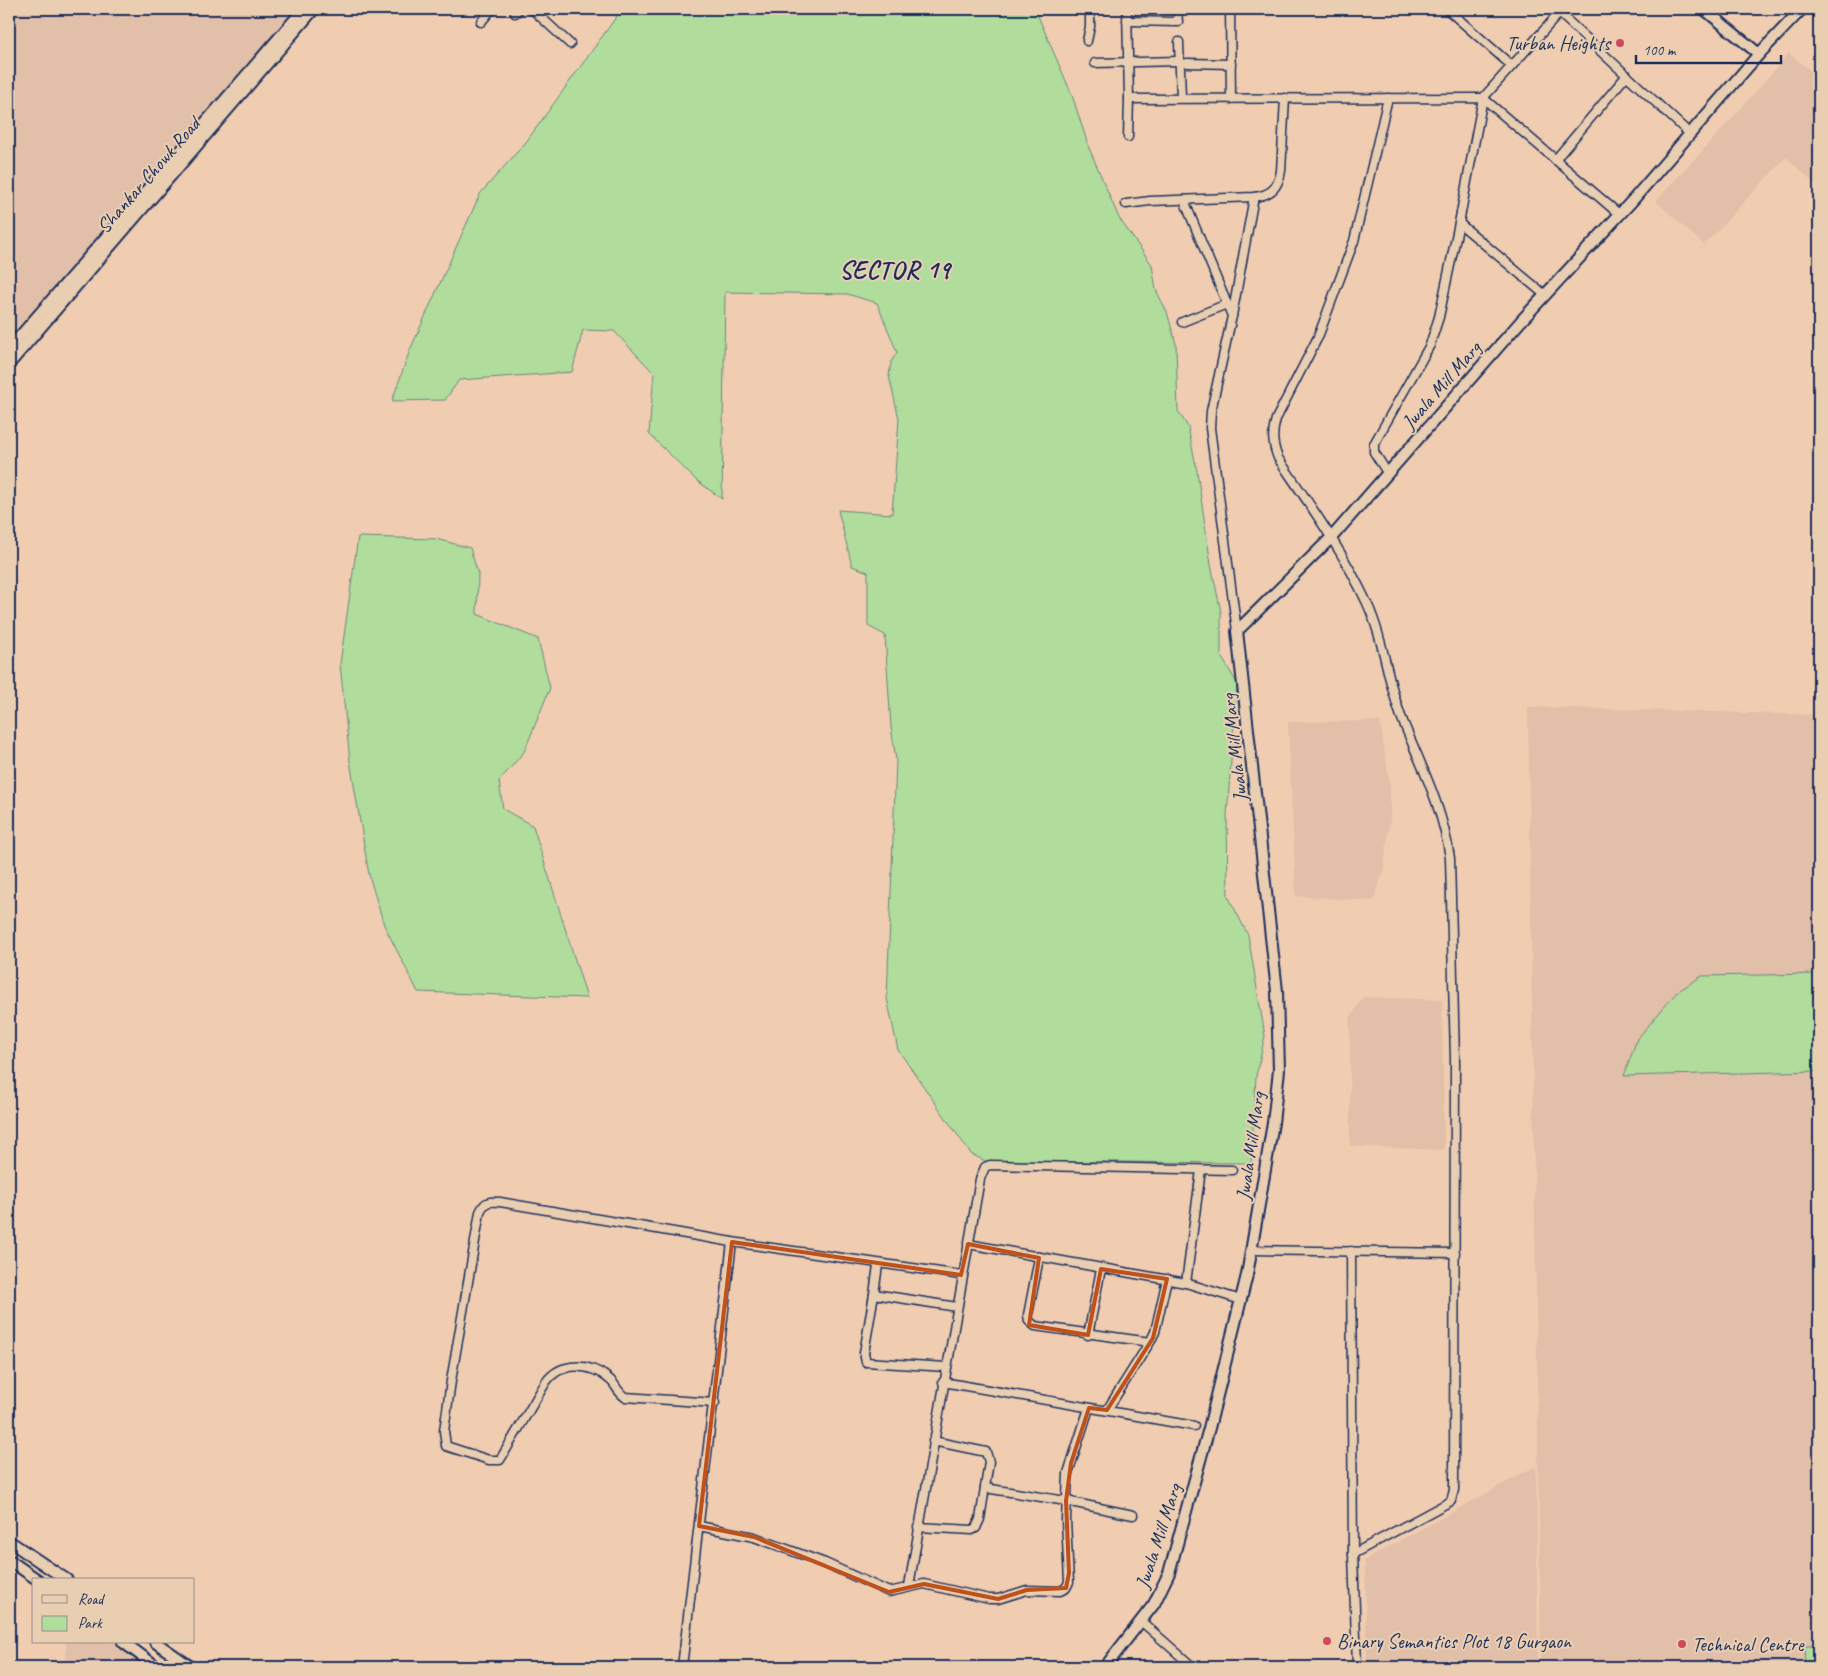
<svg xmlns="http://www.w3.org/2000/svg" width="1828" height="1676" font-family="Caveat,sans-serif">
	<style>
		.built { fill: #e1bfa8 }
		.green { fill: #b0dd9c; stroke: #66867d }
		.lines { fill: none; stroke-linecap: round; stroke-linejoin: round }
		.street-casing { stroke: #1b2f5e; stroke-width: 11 }
		.secondary-casing { stroke: #1b2f5e; stroke-width: 14 }
		.street { stroke: #eaceb1; stroke-width: 8 }
		.secondary { stroke: #eaceb1; stroke-width: 10 }
		.marked { fill: none; stroke: #bf511c; stroke-width: 4; stroke-linejoin: round }
		.poi-dot { fill: #d1495b; stroke: #eaceb1; stroke-width: 2 }
		.labels { text-anchor: middle; stroke-width: 4; stroke-linejoin: round; paint-order: stroke }
		.poi-label { font-size: 20px; fill: #1b2f5e; stroke: #eaceb1; text-anchor: start }
		.street-label { font-size: 20px; fill: #1b2f5e; stroke: #eaceb1 }
		.district-label { font-size: 25px; font-weight: bold; letter-spacing: 1px; fill: #1b2f5e; stroke: #eaceb1 }
	</style>
	<rect width="100%" height="100%" fill="#f0cdb0"/>
	<filter id="ink" filterUnits="userSpaceOnUse"><feTurbulence type="fractalNoise" baseFrequency=".02" numOctaves="2"/><feDisplacementMap in="SourceGraphic" scale="10" xChannelSelector="R" yChannelSelector="G"/><feConvolveMatrix kernelMatrix="1 2 1 2 8 2 1 2 1" color-interpolation-filters="sRGB"/></filter>
	<g filter="url(#ink)">
		<g class="built">
			<path d="M9,9H301L9,348Z"/>
			<path d="M1789,53L1819,78V188L1786,157L1704,245L1656,201L1738,112Z"/>
			<path d="M1528,707L1819,715V1667H1541Z"/>
			<path d="M1380,721L1390,787V820L1383,873L1373,901L1296,896L1288,722Z"/>
			<path d="M1363,997L1442,1000L1444,1150L1350,1146V1019Z"/>
			<path d="M1536,1466L1538,1667H1367L1365,1560Z"/>
			<path d="M66,1642H114L151,1667H66Z"/>
		</g>
		<g class="green">
			<path d="M622,9H1035L1072,95L1089,148L1119,218L1152,265L1156,290L1167,312L1176,344L1178,411L1188,427L1197,471L1211,565L1221,612V656L1237,683L1227,814L1228,896L1248,935L1265,1036L1256,1076L1251,1163L985,1161L971,1154L898,1050L887,998L896,760L891,727L885,635L868,626V572L852,566L838,510L892,514L899,419L889,376L891,362L897,352L877,303L847,294L725,292L722,499L696,480L649,434L654,373L614,331L583,330L572,372L459,380L445,400L392,401L410,350L480,194L526,142Z"/>
			<path d="M358,537L436,539L470,548L478,574L477,614L538,639L550,688L524,752L499,781L503,809L533,826L587,998L418,992L384,925L369,875L350,761L340,664Z"/>
			<path d="M1819,974V1071L1624,1076L1637,1039L1677,992L1702,976Z"/>
			<path d="M1805,1646H1819V1667H1806Z"/>
		</g>
		<g class="lines">
			<defs>
				<g id="street">
					<path d="M532,9L570,44"/>
					<path d="M1127,9L1129,99L1128,137"/>
					<path d="M1230,9L1231,99"/>
					<path d="M1230,9H1247"/>
					<path d="M1447,9L1512,66"/>
					<path d="M1555,9L1690,134"/>
					<path d="M515,13L519,9"/>
					<path d="M1127,21L1178,22L1177,9"/>
					<path d="M481,22L492,9"/>
					<path d="M1087,41L1090,27V9"/>
					<path d="M1179,42L1181,98"/>
					<path d="M1095,63L1180,61"/>
					<path d="M1187,63L1231,64"/>
					<path d="M1129,99L1483,98L1619,214"/>
					<path d="M1555,160L1627,75"/>
					<path d="M1184,200L1232,316"/>
					<path d="M1126,204L1150,201L1254,197C1271,195 1278,188 1281,171L1285,98"/>
					<path d="M1459,223L1545,295"/>
					<path d="M1182,322L1227,304"/>
					<path d="M1388,474L1374,452V444L1430,345L1439,317L1459,223L1483,98L1563,9"/>
					<path d="M1237,631L1210,428L1211,411L1232,316L1254,197"/>
					<path d="M968,1244L1186,1283L1241,1300"/>
					<path d="M1252,1250L1455,1253"/>
					<path d="M1351,1251L1353,1554L1357,1667"/>
					<path d="M1039,1258L1028,1315L1029,1321L1035,1326L1150,1342L1155,1332L1167,1279"/>
					<path d="M1186,1283L1201,1170"/>
					<path d="M874,1294L878,1265"/>
					<path d="M1088,1335L1101,1269"/>
					<path d="M946,1367L866,1362L864,1353L874,1294L957,1307"/>
					<path d="M943,1382L1194,1426"/>
					<path d="M715,1403L625,1397C617,1392 616,1384 609,1379C590,1363 561,1361 546,1382L500,1460H489L446,1446L444,1431L451,1381L480,1212C485,1201 489,1201 500,1202L732,1242L961,1275"/>
					<path d="M1107,1410L1150,1342"/>
					<path d="M985,1488L1066,1501L1133,1515"/>
					<path d="M699,1526L754,1537L825,1563L889,1592L924,1584L989,1599H998L1027,1590L1060,1591L1066,1588L1069,1582L1066,1520L1068,1473L1089,1408"/>
					<path d="M918,1527L972,1530L976,1528L980,1519L989,1462L986,1452L933,1441"/>
					<path d="M1353,1554L1451,1501L1454,1490L1455,1059L1450,858C1442,805 1422,768 1402,719C1387,681 1384,640 1367,603C1343,551 1310,505 1278,458C1272,443 1272,433 1276,419L1318,337L1354,241L1388,98"/>
					<path d="M909,1586L980,1179L985,1167L990,1165L1232,1170"/>
					<path d="M1142,1622L1193,1667"/>
					<path d="M682,1667L732,1242"/>
				</g>
				<g id="secondary">
					<path d="M1704,9L1759,54"/>
					<path d="M9,349L304,9"/>
					<path d="M9,364L314,9"/>
					<path d="M9,1541L67,1580"/>
					<path d="M9,1560L38,1580"/>
					<path d="M123,1642L157,1667"/>
					<path d="M155,1642L191,1667"/>
					<path d="M1105,1667L1154,1604L1169,1573L1209,1428L1247,1275L1273,1123L1279,1070L1277,991L1237,631L1332,537L1521,321L1632,201L1759,54L1802,9"/>
				</g>
			</defs>
			<use href="#street" class="street-casing"/>
			<use href="#secondary" class="secondary-casing"/>
			<use href="#street" class="street"/>
			<use href="#secondary" class="secondary"/>
		</g>
	</g>
	<path class="marked" d="M732,1242L961,1275L968,1244L1039,1258L1029,1325L1088,1335L1101,1269L1167,1279L1153,1338L1107,1410L1089,1408L1071,1463L1066,1501L1069,1573L1066,1588L1027,1590L998,1599L924,1584L889,1592L754,1537L699,1526Z"/>
	<g class="poi-dot">
		<circle cx="1620" cy="43" r="5"/>
		<circle cx="1327" cy="1641" r="5"/>
		<circle cx="1682" cy="1644" r="5"/>
	</g>
	<g class="labels">
		<g class="poi-label">
			<text x="1610" y="50" text-anchor="end">Turban Heights</text>
			<text x="1337" y="1648">Binary Semantics Plot 18 Gurgaon</text>
			<text x="1692" y="1651">Technical Centre</text>
		</g>
		<g class="street-label">
			<text transform="translate(148 175) rotate(-49)" y="7">Shankar Chowk Road</text>
			<text transform="translate(1441 385) rotate(-49)" y="7">Jwala Mill Marg</text>
			<text transform="translate(1234 748) rotate(-97)" y="7">Jwala Mill Marg</text>
			<text transform="translate(1250 1146) rotate(-82)" y="7">Jwala Mill Marg</text>
			<text transform="translate(1158 1536) rotate(-72)" y="7">Jwala Mill Marg</text>
		</g>
		<g class="district-label">
			<text x="895" y="278">SECTOR 19</text>
		</g>
	</g>
	<rect width="1828" height="1676" fill="none" stroke="#eaceb1" stroke-width="30"/>
	<rect x="15" y="15" width="1798" height="1646" fill="none" stroke="#1b2f5e" stroke-width="2" filter="url(#ink)"/>
	<rect x="32" y="1578" width="162" height="65" fill="#eaceb1" stroke="#978e90"/>
	<rect x="42" y="1595" width="25" height="8" fill="#eaceb1" stroke="#978e90"/>
	<text x="78" y="1604" font-size="15" fill="#1b2f5e">Road</text>
	<rect x="42" y="1616" width="25" height="15" fill="#b0dd9c" stroke="#978e90"/>
	<text x="78" y="1628" font-size="15" fill="#1b2f5e">Park</text>
	<path d="M1636 55v8h145v-8" fill="none" stroke="#1b2f5e" stroke-width="2.5"/>
	<text x="1643" y="55" font-size="15" fill="#1b2f5e" stroke="#eaceb1" stroke-width="4" paint-order="stroke">100 m</text>
</svg>
